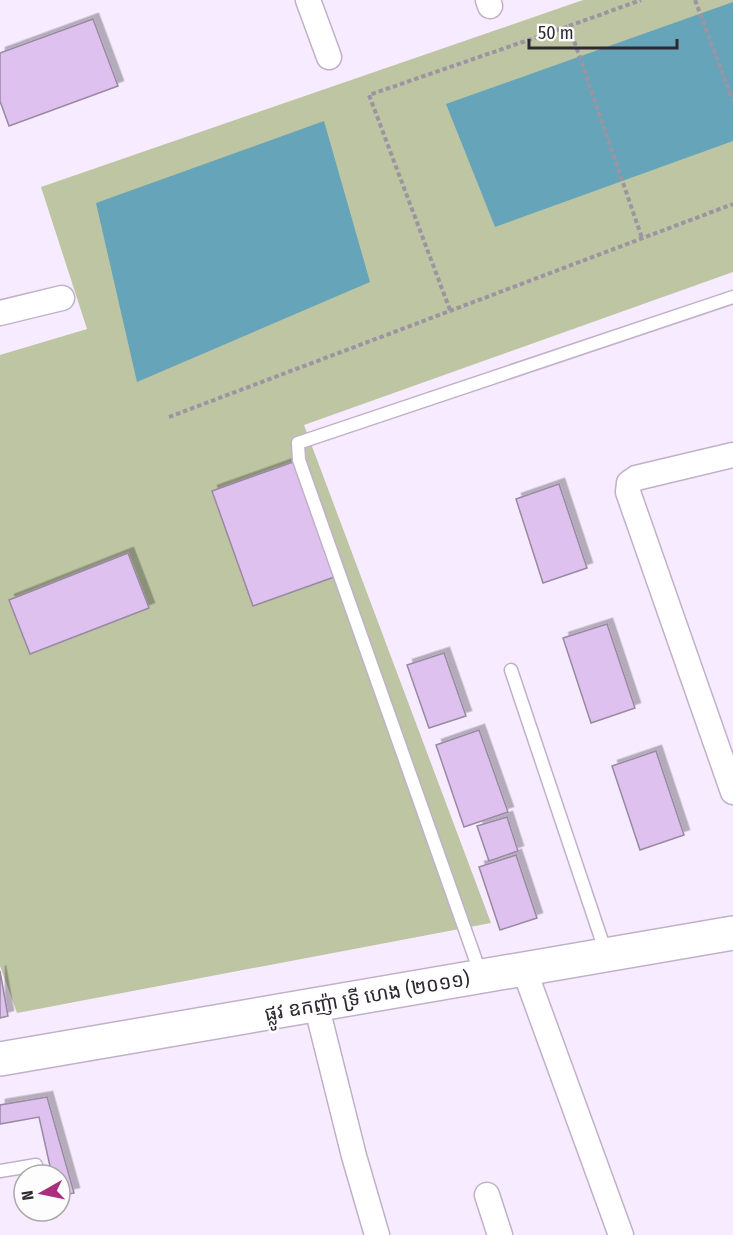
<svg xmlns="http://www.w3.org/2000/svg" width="733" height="1235" font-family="'Fira Sans Condensed','Noto Sans Khmer',sans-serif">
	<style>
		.green { fill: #bec5a3 }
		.water { fill: #66a4b9 }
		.building { fill: #dfc1f0; stroke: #988aa1; stroke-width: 1.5; filter: url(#shadow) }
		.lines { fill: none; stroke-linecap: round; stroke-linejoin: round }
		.service-casing { stroke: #c0b1c9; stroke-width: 15 }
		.minor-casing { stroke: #c0b1c9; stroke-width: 27 }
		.secondary-casing { stroke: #c0b1c9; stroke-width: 36 }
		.path { stroke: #9d94a3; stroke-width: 4; stroke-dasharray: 4.5 3; stroke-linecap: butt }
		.service { stroke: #fff; stroke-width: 12 }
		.minor { stroke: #fff; stroke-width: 24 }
		.secondary { stroke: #fff; stroke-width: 33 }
		.labels { text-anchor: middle; stroke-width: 5; stroke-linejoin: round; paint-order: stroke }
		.street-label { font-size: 20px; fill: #2e2831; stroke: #fdfdfd }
	</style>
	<defs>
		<filter id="shadow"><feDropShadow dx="5.5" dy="-5.5" stdDeviation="0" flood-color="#0004"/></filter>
	</defs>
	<rect width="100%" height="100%" fill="#f7ebff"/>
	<path class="green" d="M583,0H733V272L304,425L491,923L17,1013L0,966V355L87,329L41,187Z"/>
	<g class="water">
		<path d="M733,2V141L495,227L446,104Z"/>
		<path d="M324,121L370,282L137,382L96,203Z"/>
	</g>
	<g class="building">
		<path d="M93,19L118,86L9,126L0,101V53Z"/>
		<path d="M296,461L337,576L253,606L212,491Z"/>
		<path d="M559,484L587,568L543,583L516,499Z"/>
		<path d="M128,553L149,608L30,654L9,600Z"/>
		<path d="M607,624L635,708L591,723L563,638Z"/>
		<path d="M444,653L466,716L429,728L407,665Z"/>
		<path d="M479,730L508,812L464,827L436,745Z"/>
		<path d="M656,751L684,835L640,850L612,766Z"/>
		<path d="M507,817L518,851L489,861L477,826Z"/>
		<path d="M516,855L537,918L500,930L479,867Z"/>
		<path d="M0,971L8,1016L0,1018Z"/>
		<path d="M47,1097L74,1193L60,1196V1175H52L39,1117L0,1124V1105Z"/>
	</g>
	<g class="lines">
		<defs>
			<g id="service">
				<path d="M511,670L606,953"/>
				<path d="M481,975L299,460L298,443L733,297"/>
				<path d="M0,1171L36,1165"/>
			</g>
			<g id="minor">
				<path d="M308,0L329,57"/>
				<path d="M488,0L490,6"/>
				<path d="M0,313L62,298"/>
				<path d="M733,455L636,478L629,483L628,492L733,792"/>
				<path d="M524,969L621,1235"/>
				<path d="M316,1004L354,1156L377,1235"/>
				<path d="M487,1195L500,1235"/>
			</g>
			<path id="secondary" d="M0,1059L733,933"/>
		</defs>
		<use href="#service" class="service-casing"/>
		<use href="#minor" class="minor-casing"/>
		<use href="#secondary" class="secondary-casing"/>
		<g class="path">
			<path d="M695,0L733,101"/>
			<path d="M569,26L641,0"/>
			<path d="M450,310L369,95L569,26L642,238"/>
			<path d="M169,417L733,204"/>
		</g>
		<use href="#service" class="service"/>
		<use href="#minor" class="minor"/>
		<use href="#secondary" class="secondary"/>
	</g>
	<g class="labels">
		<g class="street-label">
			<text transform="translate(367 996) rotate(-10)" y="7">ផ្លូវ ឧកញ៉ា ទ្រី ហេង (២០១១)</text>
		</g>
	</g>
	<g transform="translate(42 1193) rotate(261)"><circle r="28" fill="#fdfdfd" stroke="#aaa8ab" stroke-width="1.5"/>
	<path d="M0-4.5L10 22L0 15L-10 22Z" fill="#ab2e7e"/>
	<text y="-9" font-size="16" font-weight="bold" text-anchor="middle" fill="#2e2831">N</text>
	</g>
	<path d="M529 39v9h148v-9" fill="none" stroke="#2e2831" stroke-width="3"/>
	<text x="538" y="39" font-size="18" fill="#2e2831" stroke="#fdfdfd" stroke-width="4.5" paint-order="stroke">50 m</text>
</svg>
